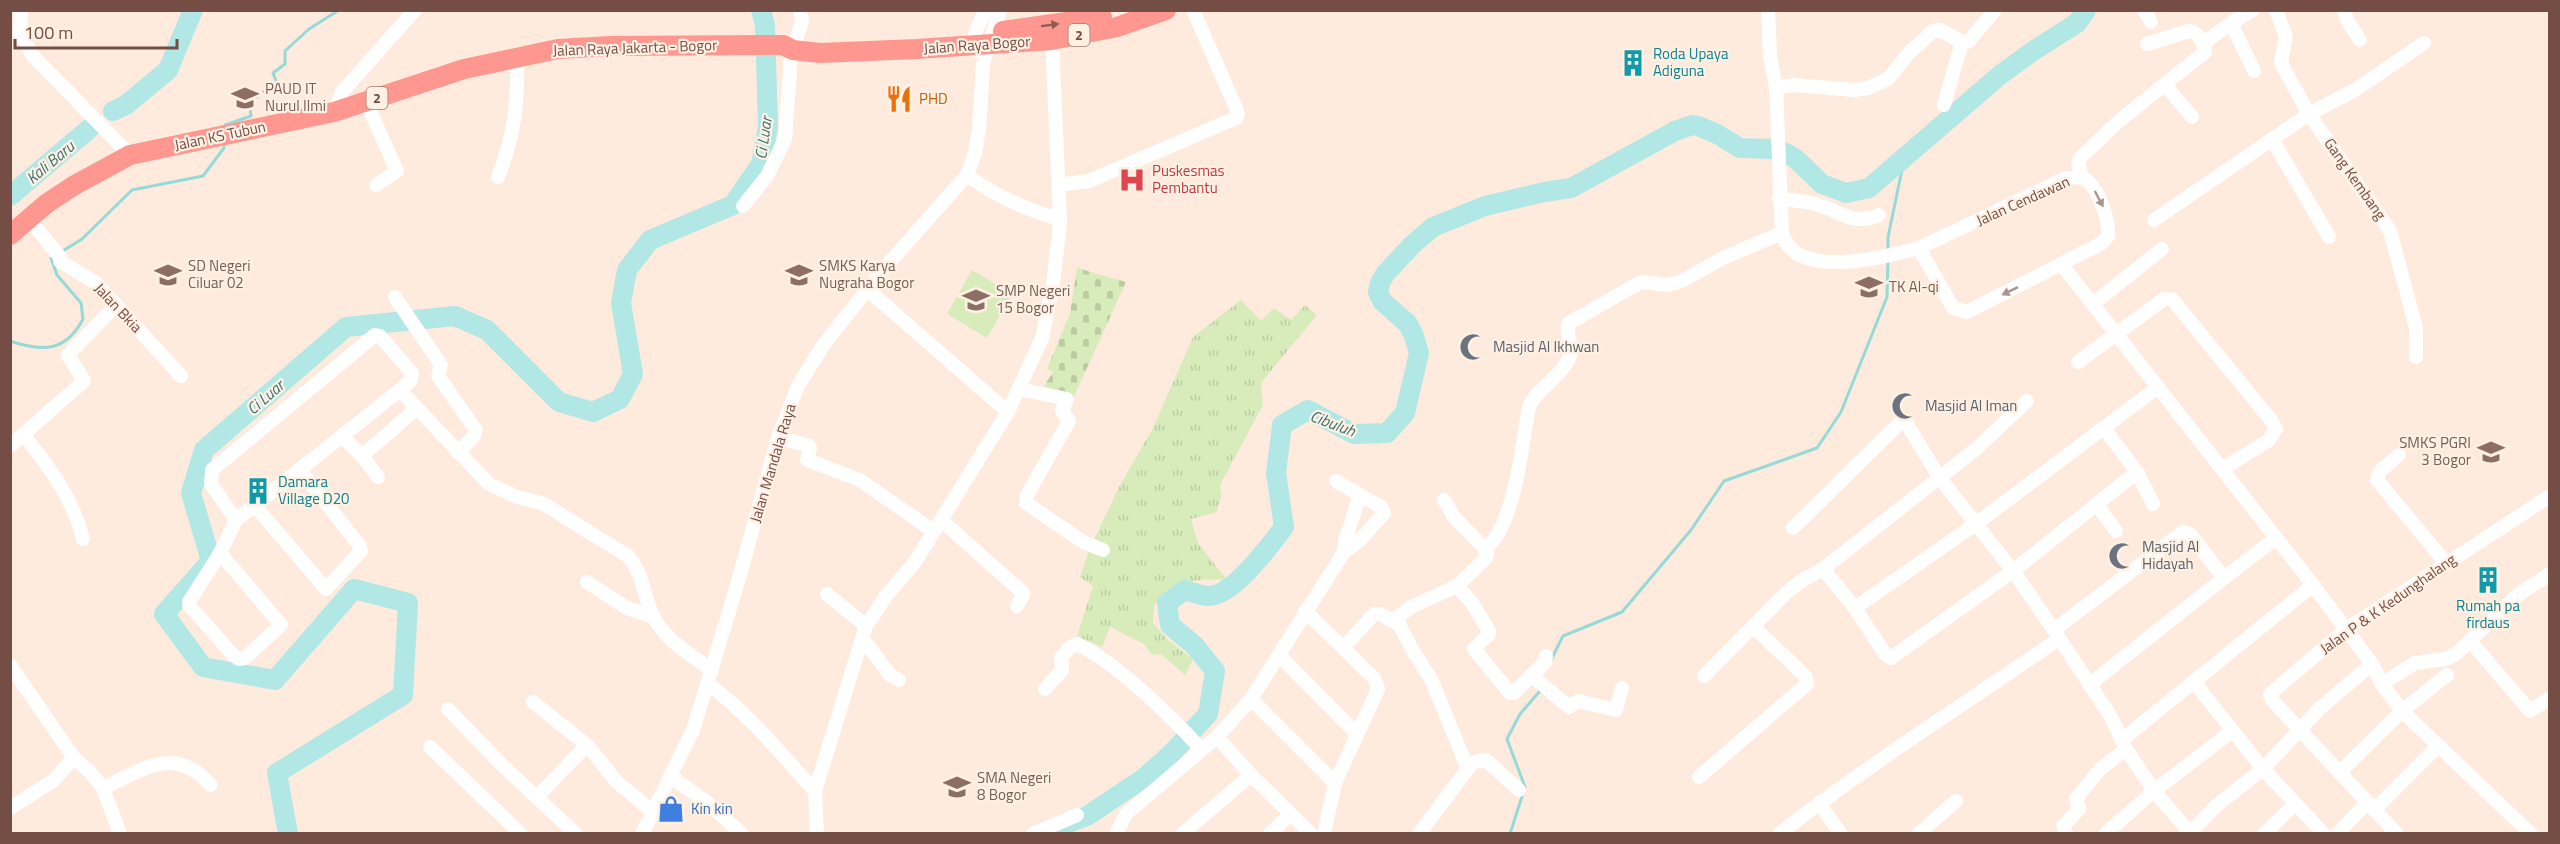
<svg xmlns="http://www.w3.org/2000/svg" width="2560" height="844" font-family="'Titillium Web',sans-serif">
	<style>
		.grass { fill: url(#grass-tufts) }
		.cemetery { fill: url(#cemetery-stones) }
		.park { fill: #d7ebbb }
		.lines { fill: none; stroke-linecap: round; stroke-linejoin: round }
		.stream { stroke: #96dad8; stroke-width: 3 }
		.river { stroke: #b1e7e5; stroke-width: 20 }
		.minor { stroke: #fff; stroke-width: 14 }
		.highway { stroke: #fd978f; stroke-width: 20 }
		.oneway { fill: #8f5c53 }
		.oneway2 { fill: #ac948f }
		.labels { text-anchor: middle; stroke-width: 4.5; stroke-linejoin: round; paint-order: stroke }
		.shield { fill: #fff0e4; stroke: #9e7e74; stroke-width: 1.5 }
		.shield-label { font-size: 14px; font-weight: bold; fill: #744d44 }
		.street-label { font-size: 15px; fill: #744d44; stroke: #fff0e4 }
		.culture-label { font-size: 15px; fill: #0d838f; stroke: #fff0e4; text-anchor: start }
		.education-label { font-size: 15px; fill: #785e54; stroke: #fff0e4; text-anchor: start }
		.food-label { font-size: 15px; fill: #c56008; stroke: #fff0e4; text-anchor: start }
		.health-label { font-size: 15px; fill: #be3a42; stroke: #fff0e4; text-anchor: start }
		.worship-label { font-size: 15px; fill: #5b616d; stroke: #fff0e4; text-anchor: start }
		.shop-label { font-size: 15px; fill: #366cbe; stroke: #fff0e4; text-anchor: start }
		.water-label { font-size: 16px; font-style: italic; fill: #357473; stroke: #fff0e4 }
	</style>
	<defs>
		<pattern id="grass-tufts" width="24" height="20" patternUnits="userSpaceOnUse" patternTransform="scale(1.5)"><rect width="24" height="20" fill="#d7ebbb"/><path d="M3 7l-1-3M5 7V3M7 7l1-3M15 17l-1-3M17 17v-4M19 17l1-3" fill="none" stroke="#bccba2"/></pattern>
		<pattern id="cemetery-stones" width="16" height="16" patternUnits="userSpaceOnUse" patternTransform="scale(1.5)"><rect width="16" height="16" fill="#d7ebbb"/><path d="M2 7V4a2 2 0 0 1 4 0v3zM10 15v-3a2 2 0 0 1 4 0v3z" fill="#bccba2"/></pattern>
	</defs>
	<rect width="100%" height="100%" fill="#feebdd"/>
	<path class="grass" d="M1241,300L1261,321L1274,308L1291,320L1305,305L1317,315L1261,383L1263,405L1220,485L1221,496L1217,512L1191,519L1198,543L1227,580C1191,578 1181,581 1154,605L1153,623L1168,640L1193,659L1185,675L1161,654L1152,655L1144,644L1110,627L1102,647L1077,636L1093,586L1080,577L1089,550L1119,487L1153,428L1193,337Z"/>
	<path class="cemetery" d="M1077,268L1126,282L1072,401L1044,386L1053,372L1047,369L1070,313Z"/>
	<path class="park" d="M972,270L1012,294L987,338L947,314Z"/>
	<g class="lines">
		<g class="stream">
			<path d="M225,125L251,116L249,102L277,83L273,73L285,64V51L309,29L339,10"/>
			<path d="M61,252L82,239L132,190L203,176L224,148V143"/>
			<path d="M1888,252V237L1904,160"/>
			<path d="M10,341C42,352 66,352 83,319L81,303L57,275L51,258L53,257"/>
			<path d="M1551,660L1563,636L1622,612L1691,530L1724,481L1817,448L1841,412L1887,297L1888,259"/>
			<path d="M1510,834L1525,787L1507,739L1520,714L1540,691"/>
		</g>
		<g class="river">
			<path d="M113,111L126,105L168,70L193,10"/>
			<path d="M10,196L89,129"/>
			<path d="M1058,827L1087,816L1144,778L1171,754L1208,714L1215,671L1195,646L1170,625L1167,603L1185,590C1192,592 1201,596 1208,596C1233,597 1270,545 1284,527L1276,473L1282,425L1308,410L1354,434L1387,433L1405,413L1419,353L1414,336L1408,324L1382,301L1378,292L1380,283L1385,274L1412,245L1433,227L1485,206L1544,192L1571,188L1675,131L1692,125L1698,126L1717,134L1740,148L1772,149L1786,153L1796,159L1822,184L1846,193L1869,188L2000,75L2033,51L2077,23L2086,10"/>
			<path d="M288,834L277,773L403,695L408,603L354,589L275,680L203,667L164,614L211,561L191,493L204,450L346,327L455,316L487,330L559,402L593,412L620,399L633,374L621,303L627,270L650,240L733,205L761,164L768,127L765,25L761,10"/>
		</g>
		<g class="minor">
			<path d="M21,10L20,33L33,56L130,155"/>
			<path d="M1768,10L1770,56L1776,88L1782,233C1795,281 1886,257 1919,248L2064,179C2069,178 2074,177 2079,177C2097,180 2110,221 2108,236L2102,243L1967,312L1953,308L1919,248"/>
			<path d="M2144,10L2151,22"/>
			<path d="M2276,10L2286,37L2281,62L2283,67L2309,114L2390,231L2416,328V357"/>
			<path d="M2344,10L2347,20L2360,40"/>
			<path d="M2231,23L2254,71"/>
			<path d="M2204,43L2231,23L2253,10"/>
			<path d="M976,51C970,38 980,23 986,10"/>
			<path d="M2165,85L2192,117"/>
			<path d="M1776,88L1794,85L1854,90L1868,88L1888,79L1909,53L1933,31L1940,30L1962,42H1968L1995,10"/>
			<path d="M366,102L397,171L376,185"/>
			<path d="M1944,105L1962,42"/>
			<path d="M334,112L342,92L415,10"/>
			<path d="M2272,139L2329,237"/>
			<path d="M967,175C995,196 1024,209 1059,219"/>
			<path d="M498,177C515,133 518,104 517,57"/>
			<path d="M2082,178L2078,163L2081,157L2119,121L2205,52C2204,43 2199,32 2189,31L2147,44"/>
			<path d="M1058,185L1089,181L1236,118L1238,114L1236,108L1193,10"/>
			<path d="M1779,199C1790,200 1802,201 1812,203C1839,209 1851,227 1879,215"/>
			<path d="M743,206L767,176L785,139L791,57L802,21L800,10"/>
			<path d="M29,219L60,257V261L96,283L181,376"/>
			<path d="M2154,220L2309,114L2355,90L2424,43"/>
			<path d="M2062,265L2313,585L2372,664L2382,684L2402,711L2531,834"/>
			<path d="M868,290L1008,412"/>
			<path d="M395,297L441,365L438,376L476,430L474,436L458,453"/>
			<path d="M2094,303L2162,249"/>
			<path d="M2078,362L2164,299H2172L2270,419L2276,429L2268,441L2224,468"/>
			<path d="M1019,389L1067,399L1062,411L1069,421L1027,495L1026,503L1085,543L1103,550"/>
			<path d="M2104,428L2137,472L2153,504"/>
			<path d="M24,435C49,467 73,498 83,539"/>
			<path d="M342,436L362,456L416,409"/>
			<path d="M778,438L808,445L810,448L807,460L860,480L933,531"/>
			<path d="M10,446L84,381L68,355L116,305"/>
			<path d="M2399,455L2380,471L2377,480L2446,563"/>
			<path d="M362,456L378,477"/>
			<path d="M2137,472L2013,571L1891,658L1885,654L1855,608L1977,523L2158,387"/>
			<path d="M1336,481L1360,495"/>
			<path d="M1444,500L1454,517L1485,549L1487,553L1486,558L1457,586L1411,607L1398,617L1399,624L1412,649L1432,681L1467,767"/>
			<path d="M2096,504L2116,531"/>
			<path d="M255,506L326,589L361,551L359,545L300,470"/>
			<path d="M236,520L400,390"/>
			<path d="M941,520L1022,592L1023,595L1017,606"/>
			<path d="M1793,528L1904,419L1939,477L2013,571L2054,630L2111,717L2126,749L2154,791L2191,834"/>
			<path d="M1485,549C1515,526 1522,444 1529,407C1538,386 1563,377 1570,355C1574,343 1564,335 1569,323L1641,282L1668,285L1682,281L1723,258L1782,233"/>
			<path d="M220,553L281,625L245,658L239,659L233,655L189,605V602L220,553L236,520L211,484L212,470L369,340L375,335L380,336L412,373L410,381L400,390L489,484L517,497L542,503L628,556C643,573 644,597 653,616C665,640 691,655 712,670"/>
			<path d="M1823,569L1976,449L2027,401"/>
			<path d="M587,582L627,608L654,617"/>
			<path d="M1457,586L1472,603L1489,631V634L1474,649L1510,693H1514L1545,662L1546,656"/>
			<path d="M827,594L866,626"/>
			<path d="M1305,611L1374,678L1378,689L1335,783L1324,834"/>
			<path d="M2054,630L2183,532L2190,534L2224,578L2276,538"/>
			<path d="M863,639L890,675L899,680"/>
			<path d="M2471,642L2530,711L2550,698"/>
			<path d="M1343,648L1374,614H1380L1399,624"/>
			<path d="M1280,656L1357,734"/>
			<path d="M10,665L74,758L90,772L103,788L120,834"/>
			<path d="M1531,675L1569,707L1578,701L1616,710L1622,688"/>
			<path d="M1704,676L1786,593L1801,581L1823,569L1855,608"/>
			<path d="M2194,682L2263,769L2324,834"/>
			<path d="M707,683C749,714 780,753 815,791"/>
			<path d="M2382,684L2415,663L2446,659L2457,653L2519,594L2550,574"/>
			<path d="M2089,685L2224,578"/>
			<path d="M1045,689L1062,670L1061,658L1069,648L1077,644C1119,665 1169,714 1201,749"/>
			<path d="M533,702L587,745L617,782L653,812"/>
			<path d="M448,709L503,766L576,834"/>
			<path d="M1217,737L1251,775"/>
			<path d="M2123,739L2313,585"/>
			<path d="M430,747L521,834"/>
			<path d="M2339,773L2402,711L2447,675"/>
			<path d="M670,776L708,803L742,834"/>
			<path d="M1699,777L1807,684L1806,677L1754,627"/>
			<path d="M1335,783L1251,699L1344,552L1345,541L1360,495L1381,507L1384,513L1359,541L1344,552"/>
			<path d="M103,788C145,769 174,744 211,785"/>
			<path d="M537,797L587,745"/>
			<path d="M1819,803L1841,834"/>
			<path d="M10,808L53,781L74,758"/>
			<path d="M2374,810L2438,746"/>
			<path d="M642,834L693,730L735,592L778,438L798,386L824,344L882,271L967,175L975,153L979,129L983,64L1000,10"/>
			<path d="M817,834L815,791L866,626L886,596L915,562L993,436L1008,412L1042,338L1053,284L1060,222L1052,40"/>
			<path d="M1033,834L1077,815"/>
			<path d="M1116,834L1126,814L1217,737L1251,699"/>
			<path d="M1182,834L1251,775L1311,834"/>
			<path d="M1270,834L1290,814"/>
			<path d="M1419,834L1472,763L1481,760L1487,761L1519,790"/>
			<path d="M1779,834C1869,764 1966,703 2059,639"/>
			<path d="M1918,834L1956,801"/>
			<path d="M2066,834L2063,826L2079,809L2076,799L2100,769L2126,749"/>
			<path d="M2105,834L2154,791L2232,731"/>
			<path d="M2189,834L2217,805L2263,769L2319,709L2372,664"/>
			<path d="M2264,834L2295,804"/>
			<path d="M2337,834L2367,803"/>
			<path d="M2397,834L2272,700L2270,694L2345,630L2550,496"/>
		</g>
		<g class="highway">
			<path d="M1003,31L1102,17"/>
			<path d="M10,235L46,204L73,186L130,155L334,112L464,69L558,49L611,46L783,45L793,50L820,53L917,49L1052,40L1117,27L1166,10"/>
		</g>
	</g>
	<defs><path id="oneway-solid" d="M-6-.8H1V-3.2L6.5 0L1 3.2V.8H-6Z" transform="scale(1.5)"/></defs>
	<use class="oneway" href="#oneway-solid" transform="translate(1050 25) rotate(-7)"/>
	<g class="oneway2">
		<use href="#oneway-solid" transform="translate(2099 199) rotate(62)"/>
		<use href="#oneway-solid" transform="translate(2010 291) rotate(154)"/>
	</g>
	<defs>
		<symbol id="building-bare" viewBox="-9 -9 18 18"><path d="M-4-6H4V6H1V3H-1V6H-4ZM-2.5-4.3h1.7v1.8h-1.7ZM.8-4.3h1.7v1.8H.8ZM-2.5-1h1.7V.8h-1.7ZM.8-1h1.7V.8H.8Z" fill="#0f9aa8" stroke="#fff0e4" stroke-width="2.5" paint-order="stroke"/></symbol>
		<symbol id="school-bare" viewBox="-9 -9 18 18"><path d="M0-5L7-2L0 1L-7-2ZM-4 1L0 2.5L4 1V4Q0 6-4 4Z" fill="#8d6e63" stroke="#fff0e4" stroke-width="2.5" paint-order="stroke"/></symbol>
		<symbol id="restaurant-bare" viewBox="-9 -9 18 18"><path d="M-5-6h1v4h1v-4h1v4h1v-4h1v5L-1.5 .5V6h-2V.5L-5-1ZM5-6V6H3V1.5H1.5Q1.5-4 5-6Z" fill="#e8710a" stroke="#fff0e4" stroke-width="2.5" paint-order="stroke"/></symbol>
		<symbol id="hospital-bare" viewBox="-9 -9 18 18"><path d="M-5-5h3v3.5h4V-5h3V5h-3V1.5h-4V5h-3Z" fill="#e0444e" stroke="#fff0e4" stroke-width="2.5" paint-order="stroke"/></symbol>
		<symbol id="mosque-bare" viewBox="-9 -9 18 18"><path d="M3.5-4.9A6 6 0 1 0 3.5 4.9A5 5 0 1 1 3.5-4.9Z" fill="#6b7280" stroke="#fff0e4" stroke-width="2.5" paint-order="stroke"/></symbol>
		<symbol id="shop-bare" viewBox="-9 -9 18 18"><path d="M-5-2.5h2.3a2.7 3.5 0 0 1 5.4 0H5L5.5 6h-11ZM-1.5-2.5h3a1.5 2.3 0 0 0-3 0Z" fill="#3f7fe0" stroke="#fff0e4" stroke-width="2.5" paint-order="stroke"/></symbol>
	</defs>
	<g fill-rule="evenodd">
		<use href="#building-bare" x="1614" y="44" width="38" height="38"/>
		<use href="#school-bare" x="226" y="79" width="38" height="38"/>
		<use href="#restaurant-bare" x="880" y="80" width="38" height="38"/>
		<use href="#hospital-bare" x="1113" y="161" width="38" height="38"/>
		<use href="#school-bare" x="149" y="256" width="38" height="38"/>
		<use href="#school-bare" x="780" y="256" width="38" height="38"/>
		<use href="#school-bare" x="1850" y="268" width="38" height="38"/>
		<use href="#school-bare" x="957" y="281" width="38" height="38"/>
		<use href="#mosque-bare" x="1454" y="328" width="38" height="38"/>
		<use href="#mosque-bare" x="1886" y="387" width="38" height="38"/>
		<use href="#school-bare" x="2472" y="433" width="38" height="38"/>
		<use href="#building-bare" x="239" y="472" width="38" height="38"/>
		<use href="#mosque-bare" x="2103" y="537" width="38" height="38"/>
		<use href="#building-bare" x="2469" y="561" width="38" height="38"/>
		<use href="#school-bare" x="938" y="768" width="38" height="38"/>
		<use href="#shop-bare" x="652" y="790" width="38" height="38"/>
	</g>
	<g class="labels">
		<g class="shield">
			<rect x="1068.5" y="24" width="21" height="22" rx="4.5"/>
			<rect x="366.5" y="87" width="21" height="22" rx="4.5"/>
		</g>
		<g class="shield-label">
			<text x="1079" y="40">2</text>
			<text x="377" y="103">2</text>
		</g>
		<g class="street-label">
			<text transform="translate(977 45) rotate(-4)" y="5">Jalan Raya Bogor</text>
			<text transform="translate(635 48) rotate(-2)" y="5">Jalan Raya Jakarta - Bogor</text>
			<text transform="translate(220 136) rotate(-12)" y="5">Jalan KS Tubun</text>
			<text transform="translate(2355 179) rotate(55)" y="5">Gang Kembang</text>
			<text transform="translate(2023 201) rotate(-24)" y="5">Jalan Cendawan</text>
			<text transform="translate(118 308) rotate(47)" y="5">Jalan Bkia</text>
			<text transform="translate(773 463) rotate(-73)" y="5">Jalan Mandala Raya</text>
			<text transform="translate(2388 604) rotate(-35)" y="5">Jalan P &amp; K Kedunghalang</text>
		</g>
		<g class="culture-label">
			<text x="1653" y="59">Roda Upaya<tspan x="1653" dy="17">Adiguna</tspan></text>
			<text x="278" y="487">Damara<tspan x="278" dy="17">Village D20</tspan></text>
			<text x="2488" y="611" text-anchor="middle">Rumah pa<tspan x="2488" dy="17">firdaus</tspan></text>
		</g>
		<g class="education-label">
			<text x="265" y="94">PAUD IT<tspan x="265" dy="17">Nurul Ilmi</tspan></text>
			<text x="188" y="271">SD Negeri<tspan x="188" dy="17">Ciluar 02</tspan></text>
			<text x="819" y="271">SMKS Karya<tspan x="819" dy="17">Nugraha Bogor</tspan></text>
			<text x="1889" y="292">TK Al-qi</text>
			<text x="996" y="296">SMP Negeri<tspan x="996" dy="17">15 Bogor</tspan></text>
			<text x="2471" y="448" text-anchor="end">SMKS PGRI<tspan x="2471" dy="17">3 Bogor</tspan></text>
			<text x="977" y="783">SMA Negeri<tspan x="977" dy="17">8 Bogor</tspan></text>
		</g>
		<g class="food-label">
			<text x="919" y="104">PHD</text>
		</g>
		<g class="health-label">
			<text x="1152" y="176">Puskesmas<tspan x="1152" dy="17">Pembantu</tspan></text>
		</g>
		<g class="worship-label">
			<text x="1493" y="352">Masjid Al Ikhwan</text>
			<text x="1925" y="411">Masjid Al Iman</text>
			<text x="2142" y="552">Masjid Al<tspan x="2142" dy="17">Hidayah</tspan></text>
		</g>
		<g class="shop-label">
			<text x="691" y="814">Kin kin</text>
		</g>
		<g class="water-label">
			<text transform="translate(763 138) rotate(-82)" y="6">Ci Luar</text>
			<text transform="translate(50 162) rotate(-40)" y="6">Kali Baru</text>
			<text transform="translate(265 397) rotate(-41)" y="6">Ci Luar</text>
			<text transform="translate(1333 423) rotate(21)" y="6">Cibuluh</text>
		</g>
	</g>
	<rect width="2560" height="844" fill="none" stroke="#744d44" stroke-width="24"/>
	<path d="M15 39v9h162v-9" fill="none" stroke="#744d44" stroke-width="3"/>
	<text x="24" y="39" font-size="18" fill="#744d44" stroke="#fff0e4" stroke-width="4.5" paint-order="stroke">100 m</text>
</svg>
